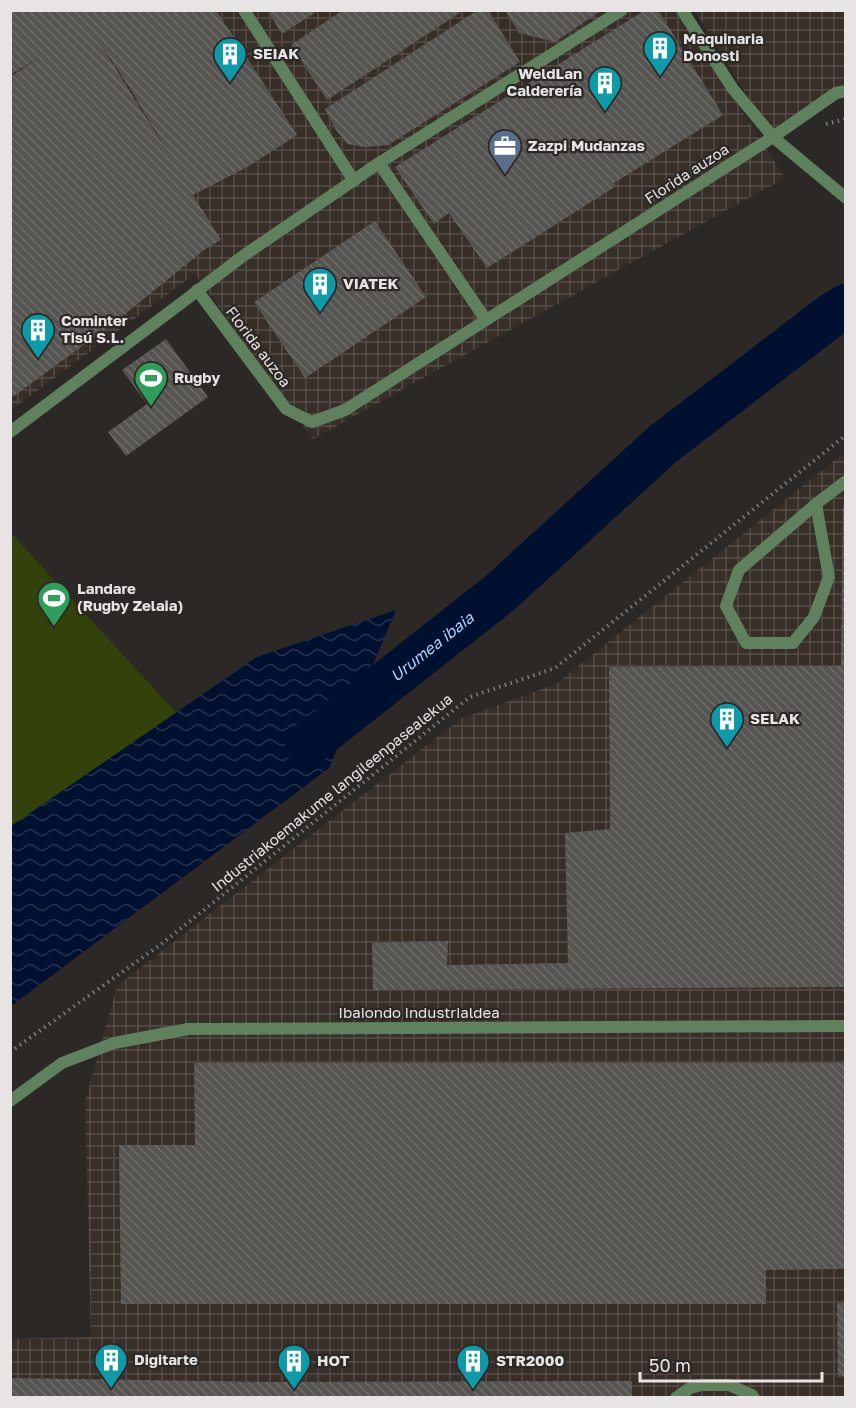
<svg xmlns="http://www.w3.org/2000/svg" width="856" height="1408" font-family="'Golos Text',sans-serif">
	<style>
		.industrial { fill: url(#industrial-grid) }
		.pitch { fill: #32420a }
		.water { fill: url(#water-waves) }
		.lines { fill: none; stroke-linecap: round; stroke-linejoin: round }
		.river { stroke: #001030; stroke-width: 44 }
		.building { fill: url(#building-back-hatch); fill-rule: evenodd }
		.path { stroke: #817e7b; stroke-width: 4; stroke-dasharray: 1.5 4.5; stroke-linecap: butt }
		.service { stroke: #5f815d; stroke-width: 12 }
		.minor { stroke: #5f815d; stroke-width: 12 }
		.labels { text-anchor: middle; stroke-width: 4.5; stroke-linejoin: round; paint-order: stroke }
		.poi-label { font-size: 15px; font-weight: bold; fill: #e7e4e3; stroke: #2b2825; text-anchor: start }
		.street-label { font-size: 15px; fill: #e7e4e3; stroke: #2b2825 }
		.water-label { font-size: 16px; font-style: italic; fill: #aecefa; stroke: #2b2825 }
	</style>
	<defs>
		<pattern id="industrial-grid" width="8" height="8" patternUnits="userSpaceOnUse" patternTransform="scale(1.5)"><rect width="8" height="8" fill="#382e28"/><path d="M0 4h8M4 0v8" fill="none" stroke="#554c47"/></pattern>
		<pattern id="water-waves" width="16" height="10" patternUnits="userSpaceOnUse" patternTransform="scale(1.5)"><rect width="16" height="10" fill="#001030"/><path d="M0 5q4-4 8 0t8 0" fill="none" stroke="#25334e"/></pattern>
		<pattern id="building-back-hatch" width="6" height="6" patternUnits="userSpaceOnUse" patternTransform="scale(1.5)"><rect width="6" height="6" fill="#565450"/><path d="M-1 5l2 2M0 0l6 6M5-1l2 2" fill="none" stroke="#6e6c69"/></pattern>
	</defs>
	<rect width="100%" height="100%" fill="#2b2825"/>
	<g class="industrial">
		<path d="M11,11H678L785,178L313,439L195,274L11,410Z"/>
		<path d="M695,11H845V92L773,137Z"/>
		<path d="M845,452V1397H11L10,1339L91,1337L85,1102L117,986L462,718L556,684Z"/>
	</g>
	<path class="pitch" d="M11,533L183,720L11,848Z"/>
	<path class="water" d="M396,610L329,768L11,1006V826L257,657Z"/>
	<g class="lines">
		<path class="river" id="s1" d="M307,745L501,592L663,444L833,314L846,306"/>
	</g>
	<g class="building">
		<path d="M10,10H216L297,135L249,166L193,195L221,240L204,250L119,319L10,399V77L40,57L10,75ZM96,37L130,88L170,156Z"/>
		<path d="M267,10H319L282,34Z"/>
		<path d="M343,10H464L327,100L291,45Z"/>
		<path d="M478,10H488L520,62L388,145L364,147L347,144L336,130L325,109Z"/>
		<path d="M505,10H602L555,42L519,33Z"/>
		<path d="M645,10H658L723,115L614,183L616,186L487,268L449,213L434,224L395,167Z"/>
		<path d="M375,221L426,297L305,378L254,302Z"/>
		<path d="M166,339L208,397L126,456L108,432L147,404L122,370Z"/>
		<path d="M843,505L846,506V987L373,990L372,943L448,941L447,965L568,963L565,833L610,829L609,667L841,666Z"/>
		<path d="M194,1063H846V1269L766,1270V1304H121L119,1145H195Z"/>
		<path d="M837,1303H846V1376L838,1377Z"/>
		<path d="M10,1378L274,1382L632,1381V1398H10Z"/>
	</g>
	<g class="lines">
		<g class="path">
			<path d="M826,124L846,119"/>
			<path d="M10,1052L160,945L470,697L555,668L846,435"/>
		</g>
		<g class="service">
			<path d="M244,10L354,181"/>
			<path d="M816,504L829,577L814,617L793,643H746L726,606L739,570L816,504L846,481"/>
		</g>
		<g class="minor">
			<path d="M682,10L733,89L773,137L846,198"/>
			<path d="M379,163L486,320"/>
			<path d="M197,290L286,409L312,422L345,410L773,137L836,93L846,91"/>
			<path d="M10,432L188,298L243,256L379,163L622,10"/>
			<path d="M10,1101L62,1063L114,1043L188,1029L846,1026"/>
			<path d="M676,1398L690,1388L702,1385H729L752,1395L754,1398"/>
		</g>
	</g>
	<defs>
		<symbol id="building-pin" viewBox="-11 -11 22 30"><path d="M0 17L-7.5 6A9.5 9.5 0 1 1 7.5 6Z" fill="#0f9aa8" stroke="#2b2825"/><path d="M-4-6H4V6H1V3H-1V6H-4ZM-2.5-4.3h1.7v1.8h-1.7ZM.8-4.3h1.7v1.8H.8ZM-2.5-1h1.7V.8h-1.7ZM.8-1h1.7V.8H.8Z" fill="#fff"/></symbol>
		<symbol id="office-pin" viewBox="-11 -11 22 30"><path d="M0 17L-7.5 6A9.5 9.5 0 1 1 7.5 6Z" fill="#5c6f8a" stroke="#2b2825"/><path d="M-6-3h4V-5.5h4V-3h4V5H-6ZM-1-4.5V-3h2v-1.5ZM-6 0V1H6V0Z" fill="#fff"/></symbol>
		<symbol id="stadium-pin" viewBox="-11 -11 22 30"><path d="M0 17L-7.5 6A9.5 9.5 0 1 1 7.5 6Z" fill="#2e9e5b" stroke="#2b2825"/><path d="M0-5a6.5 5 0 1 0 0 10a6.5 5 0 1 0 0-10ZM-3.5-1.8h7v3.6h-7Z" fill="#fff"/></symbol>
	</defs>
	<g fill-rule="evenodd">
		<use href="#building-pin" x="641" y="29" width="38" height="52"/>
		<use href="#building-pin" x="211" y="35" width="38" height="52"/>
		<use href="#building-pin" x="586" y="64" width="38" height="52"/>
		<use href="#office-pin" x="486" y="127" width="38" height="52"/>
		<use href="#building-pin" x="301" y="265" width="38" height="52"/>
		<use href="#building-pin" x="19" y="311" width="38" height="52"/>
		<use href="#stadium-pin" x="132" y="359" width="38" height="52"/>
		<use href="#stadium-pin" x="35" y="579" width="38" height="52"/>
		<use href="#building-pin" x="708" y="700" width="38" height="52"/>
		<use href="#building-pin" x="92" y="1341" width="38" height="52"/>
		<use href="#building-pin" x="275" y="1342" width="38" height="52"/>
		<use href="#building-pin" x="454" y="1342" width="38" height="52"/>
	</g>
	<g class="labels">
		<g class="poi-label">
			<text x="683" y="44">Maquinaria<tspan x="683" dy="17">Donosti</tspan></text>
			<text x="253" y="59">SEIAK</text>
			<text x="582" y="79" text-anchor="end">WeldLan<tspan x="582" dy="17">Calderería</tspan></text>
			<text x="528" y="151">Zazpi Mudanzas</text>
			<text x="343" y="289">VIATEK</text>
			<text x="61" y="326">Cominter<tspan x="61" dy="17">Tisú S.L.</tspan></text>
			<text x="174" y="383">Rugby</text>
			<text x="77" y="594">Landare<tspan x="77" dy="17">(Rugby Zelaia)</tspan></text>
			<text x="750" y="724">SELAK</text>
			<text x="134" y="1365">Digitarte</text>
			<text x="317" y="1366">HOT</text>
			<text x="496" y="1366">STR2000</text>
		</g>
		<g class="street-label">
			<text transform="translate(687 174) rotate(-33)" y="5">Florida auzoa</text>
			<text transform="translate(258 347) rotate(53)" y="5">Florida auzoa</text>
			<text transform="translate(332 793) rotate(-39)" y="5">Industriakoemakume langileenpasealekua</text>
			<text x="419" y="1018">Ibaiondo industrialdea</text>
		</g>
		<g class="water-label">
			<text dy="6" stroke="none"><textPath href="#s1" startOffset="159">Urumea ibaia</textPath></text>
		</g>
	</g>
	<rect width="856" height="1408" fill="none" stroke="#e7e4e3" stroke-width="24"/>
	<path d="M640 1372v9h182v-9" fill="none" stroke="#e7e4e3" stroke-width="3"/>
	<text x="649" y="1372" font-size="18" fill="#e7e4e3" stroke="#2b2825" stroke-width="4.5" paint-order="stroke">50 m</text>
</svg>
